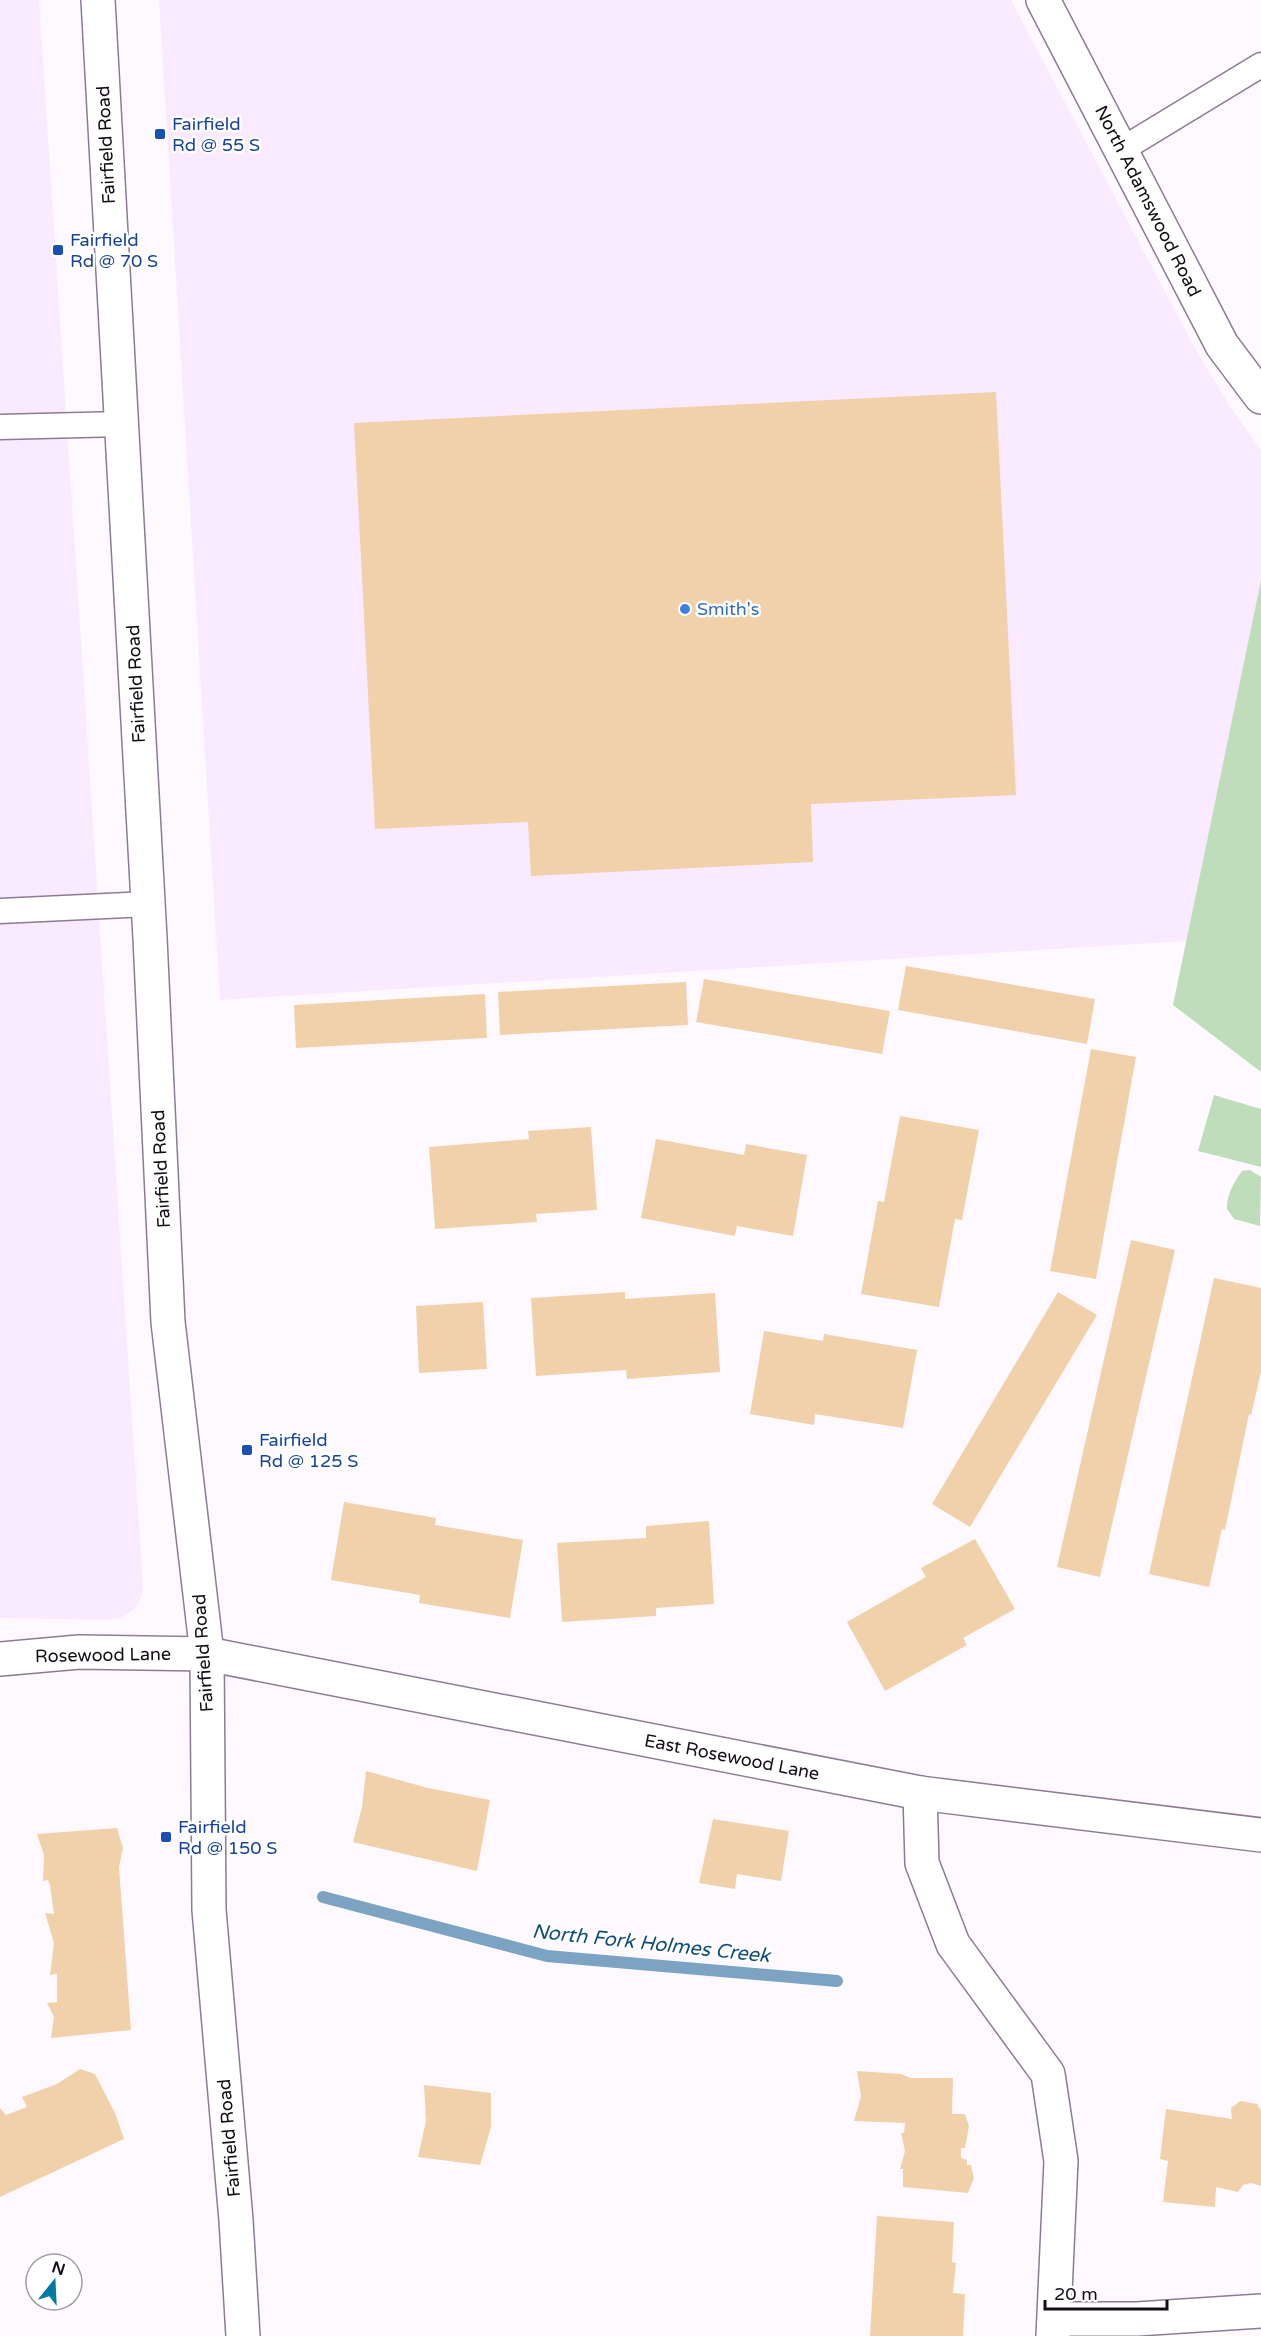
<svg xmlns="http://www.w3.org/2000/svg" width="1261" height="2336" font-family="'Varela Round',sans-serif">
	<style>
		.built { fill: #faeaff }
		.green { fill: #bfddbb }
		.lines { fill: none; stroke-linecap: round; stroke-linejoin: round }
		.stream { stroke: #7da3c2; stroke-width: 12 }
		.building { fill: #f0d1aa }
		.service-casing { stroke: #8d7a93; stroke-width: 27 }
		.minor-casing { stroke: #8d7a93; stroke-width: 36 }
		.tertiary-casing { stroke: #8d7a93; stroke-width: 36 }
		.service { stroke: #fff; stroke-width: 24 }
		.minor { stroke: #fff; stroke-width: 33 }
		.tertiary { stroke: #fff; stroke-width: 33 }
		.transit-dot { fill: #1a4fb4; stroke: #fff; stroke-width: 2 }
		.shop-dot { fill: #3f7fe0; stroke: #fff; stroke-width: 2 }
		.labels { text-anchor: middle; stroke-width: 5; stroke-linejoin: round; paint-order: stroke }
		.transit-label { font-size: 18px; fill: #164399; stroke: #fff; text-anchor: start }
		.street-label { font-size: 18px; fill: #140d16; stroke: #fff }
		.shop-label { font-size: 18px; fill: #366cbe; stroke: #fff; text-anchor: start }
		.water-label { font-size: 20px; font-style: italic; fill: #104f78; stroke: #fff }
	</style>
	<rect width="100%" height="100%" fill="#fef9ff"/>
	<g class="built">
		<path d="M0,0H39L143,1587L142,1595L136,1608L120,1618L106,1620L0,1618Z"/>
		<path d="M159,0H1011L1196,350L1231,408L1261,450V580L1186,941L220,1000Z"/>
	</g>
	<g class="green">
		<path d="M1261,580V1072L1173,1005Z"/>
		<path d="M1214,1095L1261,1109V1167L1198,1151Z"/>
		<path d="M1250,1170L1261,1177L1260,1226L1234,1219L1227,1209C1226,1196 1234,1182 1242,1171Z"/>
	</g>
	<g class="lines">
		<path class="stream" d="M323,1897L547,1956L837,1981"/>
	</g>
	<g class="building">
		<path d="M996,392L1016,795L811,804L813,862L531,876L528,822L375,829L354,423Z"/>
		<path d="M906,966L1095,999L1087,1044L898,1010Z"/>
		<path d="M704,979L890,1011L882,1054L696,1022Z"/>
		<path d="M686,982L688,1025L500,1035L498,992Z"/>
		<path d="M485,994L487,1038L296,1048L294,1005Z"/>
		<path d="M1091,1049L1136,1057L1096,1279L1050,1271Z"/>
		<path d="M900,1116L979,1130L962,1220L955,1219L939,1307L861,1294L878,1201L884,1202Z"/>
		<path d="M591,1127L597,1210L536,1214L537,1222L435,1229L429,1147L529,1139L528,1131Z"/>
		<path d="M656,1139L744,1155L746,1144L807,1155L793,1236L737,1226L735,1236L641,1218Z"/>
		<path d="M1131,1240L1175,1250L1100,1577L1057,1567Z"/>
		<path d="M1214,1278L1261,1288V1372L1251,1415L1249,1414L1225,1530L1222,1529L1209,1587L1149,1574Z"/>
		<path d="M625,1292V1299L715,1293L720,1372L627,1379L626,1370L536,1376L531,1298Z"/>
		<path d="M1058,1292L1097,1315L970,1527L932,1504Z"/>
		<path d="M483,1302L487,1369L419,1373L416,1306Z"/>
		<path d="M764,1331L823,1341L824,1334L917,1350L903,1428L815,1414L814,1425L750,1414Z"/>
		<path d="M344,1502L436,1518L435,1525L523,1540L510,1618L419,1603L420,1595L331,1580Z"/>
		<path d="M709,1521L714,1604L656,1608V1616L562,1622L557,1543L646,1538V1526Z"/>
		<path d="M975,1539L1015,1609L963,1638L967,1645L885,1691L847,1622L926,1577L921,1568Z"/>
		<path d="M366,1771L428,1788L490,1800L477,1871L353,1842L362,1807Z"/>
		<path d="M713,1819L789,1831L781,1881L737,1874L735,1889L699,1883Z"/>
		<path d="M117,1828L123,1848L119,1867L131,2030L51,2038L54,2017L47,2003L57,2002V1974L50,1975L54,1943L45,1913L54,1914L50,1885L48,1880L43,1881L44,1855L37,1834Z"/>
		<path d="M80,2069L95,2074L115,2113L124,2139L0,2197V2108L6,2115L27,2107L22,2097L57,2084Z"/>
		<path d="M857,2071L901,2074L911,2078H953L952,2114H965L969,2126L965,2148H961V2158L967,2160V2165H971L974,2178L968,2193L903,2187V2169H900L905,2151L901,2133H904L905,2123L854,2121L861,2096Z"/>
		<path d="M424,2085L491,2093V2127L480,2165L418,2157L426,2121Z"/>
		<path d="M1240,2101L1257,2104L1261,2111V2186L1251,2183L1243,2185L1238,2192L1216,2187L1215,2207L1163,2202L1168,2161L1160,2159L1166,2109L1232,2119L1231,2108Z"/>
		<path d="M877,2216L954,2222L952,2262L956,2263L953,2293L965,2294L963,2336H870Z"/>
	</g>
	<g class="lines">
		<defs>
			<g id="service">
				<path d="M1121,150L1261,65"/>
				<path d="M0,427L122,424"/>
				<path d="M0,911L148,904"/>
			</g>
			<g id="minor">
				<path d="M1043,0L1222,345L1261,397"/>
				<path d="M207,1654L920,1793L1261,1835"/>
				<path d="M920,1793L922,1863L953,1944L1048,2074L1061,2161L1053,2336"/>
				<path d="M1055,2319H1137L1261,2311"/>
			</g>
			<g id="tertiary">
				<path d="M98,0L150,938L168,1322L207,1654L209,1910L236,2220L243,2336"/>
				<path d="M0,1659L79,1652L207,1654"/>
			</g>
		</defs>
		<use href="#service" class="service-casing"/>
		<use href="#minor" class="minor-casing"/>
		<use href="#tertiary" class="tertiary-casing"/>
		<use href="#service" class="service"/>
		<use href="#minor" class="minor"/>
		<use href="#tertiary" class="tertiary"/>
	</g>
	<g class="transit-dot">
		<rect x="154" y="128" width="12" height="12" rx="3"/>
		<rect x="52" y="244" width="12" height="12" rx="3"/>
		<rect x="241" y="1444" width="12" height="12" rx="3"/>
		<rect x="160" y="1831" width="12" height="12" rx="3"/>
	</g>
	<circle class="shop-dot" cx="685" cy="609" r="6"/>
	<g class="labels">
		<g class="transit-label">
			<text x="172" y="130">Fairfield<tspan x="172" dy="21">Rd @ 55 S</tspan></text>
			<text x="70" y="246">Fairfield<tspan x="70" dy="21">Rd @ 70 S</tspan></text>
			<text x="259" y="1446">Fairfield<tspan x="259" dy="21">Rd @ 125 S</tspan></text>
			<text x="178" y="1833">Fairfield<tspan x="178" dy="21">Rd @ 150 S</tspan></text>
		</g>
		<g class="street-label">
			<text transform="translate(106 145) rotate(-93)" y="6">Fairfield Road</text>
			<text transform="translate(1148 201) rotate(63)" y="6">North Adamswood Road</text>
			<text transform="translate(136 684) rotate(-93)" y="6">Fairfield Road</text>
			<text transform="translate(161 1169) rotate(-93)" y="6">Fairfield Road</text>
			<text transform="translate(203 1653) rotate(-94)" y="6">Fairfield Road</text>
			<text transform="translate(103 1655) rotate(-1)" y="6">Rosewood Lane</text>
			<text transform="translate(732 1757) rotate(11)" y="6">East Rosewood Lane</text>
			<text transform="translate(229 2138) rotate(-95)" y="6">Fairfield Road</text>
		</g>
		<g class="shop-label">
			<text x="697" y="615">Smith's</text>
		</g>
		<g class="water-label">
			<text transform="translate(651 1943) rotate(6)" y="7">North Fork Holmes Creek</text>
		</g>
	</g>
	<g transform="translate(54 2282) rotate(18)"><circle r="28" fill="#ffffff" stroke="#a19ea2" stroke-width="1.5"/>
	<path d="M0-4.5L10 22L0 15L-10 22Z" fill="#007aa2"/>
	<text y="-9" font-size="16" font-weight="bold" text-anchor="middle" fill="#140d16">N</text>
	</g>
	<path d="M1045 2300v9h122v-9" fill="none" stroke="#140d16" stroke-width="3"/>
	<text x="1054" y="2300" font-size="18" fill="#140d16" stroke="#ffffff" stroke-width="4.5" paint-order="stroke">20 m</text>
</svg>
